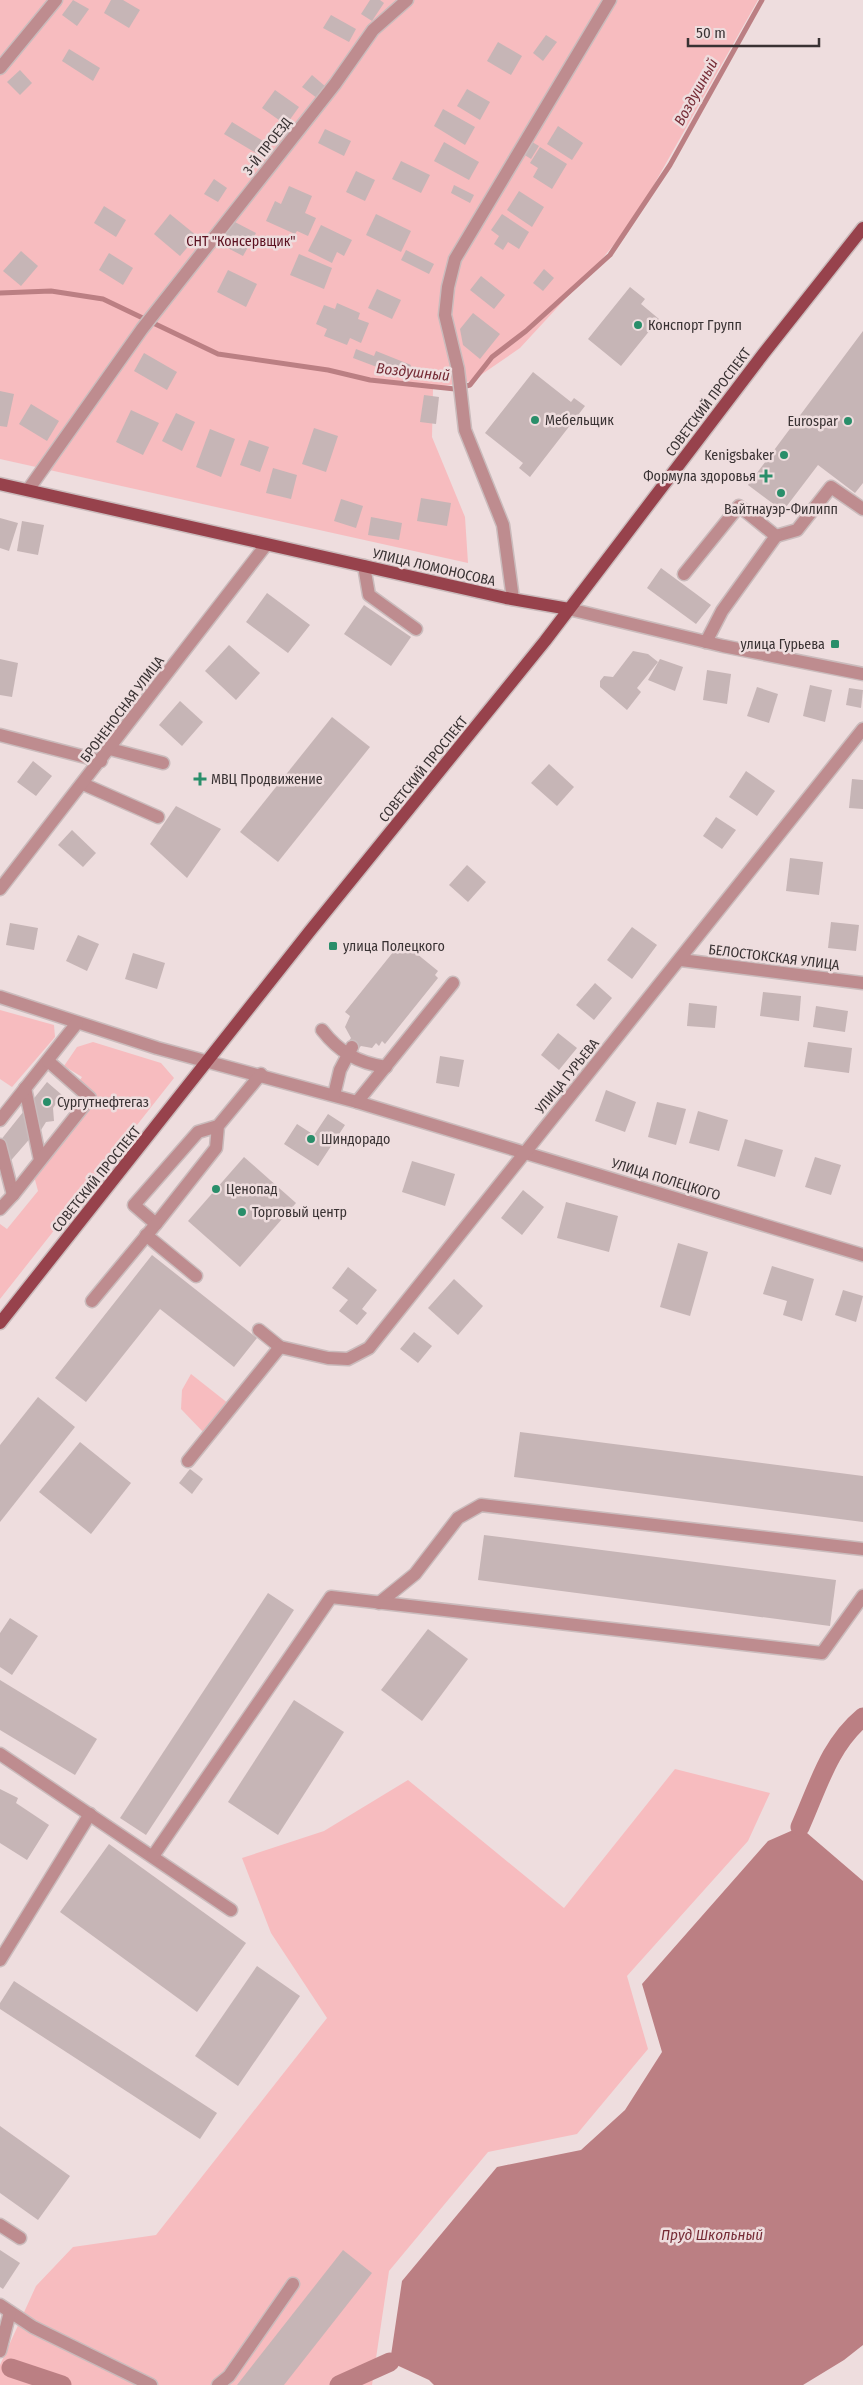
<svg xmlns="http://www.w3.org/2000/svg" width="863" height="2385" font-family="'Fira Sans Condensed',sans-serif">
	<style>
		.green { fill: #f7bcbf }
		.water { fill: #bb7f83 }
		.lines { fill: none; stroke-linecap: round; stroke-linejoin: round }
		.stream { stroke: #bb7f83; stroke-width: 5 }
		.canal { stroke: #bb7f83; stroke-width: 19 }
		.building { fill: #c6b5b6 }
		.minor-casing { stroke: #cabbbc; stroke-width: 15 }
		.major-casing { stroke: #cabbbc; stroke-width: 15 }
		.minor { stroke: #be8c8f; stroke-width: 12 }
		.major { stroke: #97424c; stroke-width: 12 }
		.poi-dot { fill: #298e6a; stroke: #eeddde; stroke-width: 2 }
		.labels { text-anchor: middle; stroke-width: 5; stroke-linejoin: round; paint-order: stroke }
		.street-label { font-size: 14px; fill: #393233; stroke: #eeddde }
		.park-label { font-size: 14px; fill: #5b1120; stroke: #eeddde }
		.poi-label { font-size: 14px; fill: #393233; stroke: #eeddde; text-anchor: start }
		.water-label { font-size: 15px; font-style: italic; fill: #762c36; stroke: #eeddde }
	</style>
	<rect width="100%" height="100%" fill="#eeddde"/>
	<g class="green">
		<path d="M0,0H758L634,220L602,259L520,348L472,381L433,388L432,437L465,517L468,563L0,459Z"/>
		<path d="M0,1010L54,1025L55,1037L12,1087L0,1079Z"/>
		<path d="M93,1042L161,1063L174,1078L0,1299V1224L7,1229L38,1191L34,1176L88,1111C94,1097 91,1090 80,1080L82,1077L64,1066L77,1047Z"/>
		<path d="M191,1374L229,1404L206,1435L181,1409L182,1390Z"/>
		<path d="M675,1769L770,1793L748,1841L627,1976L648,2049L577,2134L488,2152L389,2271L372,2385H0V2365L36,2286L73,2247L156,2235L327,2018L271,1933L242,1858L324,1831L408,1780L564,1908Z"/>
	</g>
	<path class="water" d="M800,1827L863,1881V2345L844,2360L803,2385H434L429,2380L390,2362L402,2281L497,2167L581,2150L625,2110L662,2052L642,1984L768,1841Z"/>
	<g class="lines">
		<path class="stream" d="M0,293L51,291L103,299L218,354L328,370L370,380L455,389L470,385L492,357L526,331L610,255L670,165L762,0"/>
		<g class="canal">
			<path d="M800,1827C818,1787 829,1745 863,1717"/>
			<path d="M11,2368L62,2385"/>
			<path d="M339,2385L390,2362"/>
		</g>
	</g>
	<g class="building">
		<path d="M73,0L89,9L77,26L62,15Z"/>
		<path d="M111,0H123L140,10L129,28L104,13Z"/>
		<path d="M370,0H380L384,3L372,21L361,14Z"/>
		<path d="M331,15L356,29L349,42L323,28Z"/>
		<path d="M546,35L557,42L543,61L533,53Z"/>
		<path d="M498,42L522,56L511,75L487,61Z"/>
		<path d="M69,49L100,68L93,81L62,61Z"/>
		<path d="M20,70L32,83L20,95L7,82Z"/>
		<path d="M312,75L326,87L317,98L302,87Z"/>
		<path d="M467,89L490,102L480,120L457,106Z"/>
		<path d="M275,90L299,107L286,125L262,108Z"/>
		<path d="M443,109L475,127L465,145L434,126Z"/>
		<path d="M232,122L263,141L256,153L224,134Z"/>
		<path d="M558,126L583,143L572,160L547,144Z"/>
		<path d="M325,129L351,141L344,156L318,143Z"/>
		<path d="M527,139L539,146L531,159L520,152Z"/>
		<path d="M444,142L479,162L469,180L434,161Z"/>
		<path d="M540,147L567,164L552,189L533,177L538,168L530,163Z"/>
		<path d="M401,161L430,175L421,193L392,179Z"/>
		<path d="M356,171L375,180L365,201L346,192Z"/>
		<path d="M214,179L227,188L218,202L204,194Z"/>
		<path d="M454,185L474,195L470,203L451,193Z"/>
		<path d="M289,186L312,196L305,213L316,218L308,236L297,231L295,234L266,221L275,201L281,204Z"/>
		<path d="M519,191L544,207L532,227L507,210Z"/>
		<path d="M104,206L126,220L116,237L94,223Z"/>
		<path d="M170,214L197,236L180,256L154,234Z"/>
		<path d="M376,214L411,231L401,252L366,235Z"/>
		<path d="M502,214L529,232L519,249L508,242L503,250L494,244L499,236L491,230Z"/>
		<path d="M233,221L256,233L243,256L220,244Z"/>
		<path d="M321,225L352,240L344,256L337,252L332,263L308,251Z"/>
		<path d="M406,250L434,264L429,274L401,260Z"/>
		<path d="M21,251L38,266L21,286L3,271Z"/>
		<path d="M109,253L133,268L123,285L99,270Z"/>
		<path d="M299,254L332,268L324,289L290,275Z"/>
		<path d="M544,269L554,278L543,291L533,283Z"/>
		<path d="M228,270L257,284L246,307L217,292Z"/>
		<path d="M481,276L505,295L494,309L470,290Z"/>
		<path d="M630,287L645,299L641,304L659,319L621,366L588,339Z"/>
		<path d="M377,289L401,300L392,319L368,308Z"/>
		<path d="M337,303L360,313L358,319L369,323L361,343L350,338L347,345L324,336L327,329L316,324L324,305L335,309Z"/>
		<path d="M473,313L500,334L480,359L463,345L460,329Z"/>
		<path d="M863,331V483L855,493L818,465L783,511L748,485Z"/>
		<path d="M356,349L374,356L376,351L411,365L406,378L353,358Z"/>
		<path d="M144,353L177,372L167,390L134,371Z"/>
		<path d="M533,372L571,402L574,398L585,406L530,477L519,468L523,463L485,433Z"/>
		<path d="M0,391L14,394L7,427L0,426Z"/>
		<path d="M424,395L439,397L436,424L420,422Z"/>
		<path d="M31,404L59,421L47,441L19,424Z"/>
		<path d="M131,410L159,423L143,455L116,442Z"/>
		<path d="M176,413L195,422L182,451L162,441Z"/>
		<path d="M314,428L338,436L326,472L302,464Z"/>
		<path d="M210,429L235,439L221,477L196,467Z"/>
		<path d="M249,440L269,447L260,472L240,465Z"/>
		<path d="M273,468L297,475L291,499L266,493Z"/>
		<path d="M421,498L451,503L447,526L417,521Z"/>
		<path d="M341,499L363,506L356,528L334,521Z"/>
		<path d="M371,517L402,523L399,540L368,535Z"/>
		<path d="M0,518L18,523L9,551L0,548Z"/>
		<path d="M22,521L44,525L38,555L17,551Z"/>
		<path d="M661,568L711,605L696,624L647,588Z"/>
		<path d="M267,593L310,625L288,653L246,622Z"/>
		<path d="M364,605L411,637L391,666L344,634Z"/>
		<path d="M229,645L260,673L236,700L205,671Z"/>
		<path d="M633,651L648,654L658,662L637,688L641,692L627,710L600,687V681L604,676L613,677Z"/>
		<path d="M0,659L18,663L12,697L0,695Z"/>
		<path d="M660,659L683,667L675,691L648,680Z"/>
		<path d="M707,670L731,674L727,704L703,700Z"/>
		<path d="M810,685L832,690L825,722L803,716Z"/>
		<path d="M757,687L778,694L769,723L747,716Z"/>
		<path d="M849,688L863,690L861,708L846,705Z"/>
		<path d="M180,701L203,722L182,746L159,725Z"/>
		<path d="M332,717L370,747L278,862L240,832Z"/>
		<path d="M33,761L52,776L36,796L17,782Z"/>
		<path d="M549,764L574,787L557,806L531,783Z"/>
		<path d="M746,771L775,791L757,816L729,797Z"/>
		<path d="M852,779L863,780V809L849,808Z"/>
		<path d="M176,806L221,829L187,878L150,844Z"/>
		<path d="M716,817L736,830L722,849L703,836Z"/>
		<path d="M72,830L96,853L83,867L58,845Z"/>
		<path d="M790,858L823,862L819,895L786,891Z"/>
		<path d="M467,865L486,882L468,902L449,885Z"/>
		<path d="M831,922L859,925L856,951L828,948Z"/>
		<path d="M10,923L38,928L34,950L6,945Z"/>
		<path d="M632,927L657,945L632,979L607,960Z"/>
		<path d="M78,935L99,944L87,971L66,961Z"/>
		<path d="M406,945L438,971L435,975L438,978L385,1044L382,1041L379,1046L376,1043L372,1048L361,1046L356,1051L347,1044L351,1038L345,1027L350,1016L345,1012L398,946L402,949Z"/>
		<path d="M133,953L165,963L157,989L125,979Z"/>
		<path d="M595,983L612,998L594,1020L576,1005Z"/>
		<path d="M763,992L801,996L799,1021L760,1016Z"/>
		<path d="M689,1003L717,1006L715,1028L687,1026Z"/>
		<path d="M816,1006L848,1011L845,1032L813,1027Z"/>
		<path d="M558,1033L577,1048L559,1070L541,1055Z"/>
		<path d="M808,1042L852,1048L849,1073L804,1067Z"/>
		<path d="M440,1056L464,1060L459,1087L436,1083Z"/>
		<path d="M47,1082L62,1095L53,1108L54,1121L46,1122L41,1130L40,1127L0,1173V1141Z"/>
		<path d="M606,1090L636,1102L625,1132L595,1121Z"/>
		<path d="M657,1102L686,1109L676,1145L648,1137Z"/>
		<path d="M698,1111L728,1120L719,1151L689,1143Z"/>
		<path d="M328,1114L345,1125L318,1166L284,1144L297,1124L314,1135Z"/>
		<path d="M745,1139L783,1150L775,1177L737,1166Z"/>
		<path d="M244,1157L296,1203L240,1267L188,1221Z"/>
		<path d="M815,1157L841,1165L831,1195L805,1187Z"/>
		<path d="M412,1161L455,1174L445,1206L402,1192Z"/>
		<path d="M523,1190L544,1207L522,1235L501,1218Z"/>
		<path d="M566,1202L618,1216L609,1252L557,1238Z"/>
		<path d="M678,1243L708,1252L690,1316L660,1307Z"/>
		<path d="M152,1255L257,1338L234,1367L160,1309L86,1402L55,1378Z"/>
		<path d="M772,1266L814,1279L802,1321L783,1315L787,1301L763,1294Z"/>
		<path d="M348,1267L377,1290L362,1309L367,1313L357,1325L339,1311L348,1300L332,1288Z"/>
		<path d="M454,1279L483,1306L458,1335L428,1308Z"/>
		<path d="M843,1290L863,1296L856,1322L835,1315Z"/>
		<path d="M414,1332L432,1346L418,1363L400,1349Z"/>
		<path d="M38,1397L75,1427L0,1522V1445Z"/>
		<path d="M520,1432L863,1476V1522L514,1477Z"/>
		<path d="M80,1442L131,1483L91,1534L39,1492Z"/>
		<path d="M190,1469L203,1479L192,1494L179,1483Z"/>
		<path d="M484,1535L836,1580L830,1626L478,1580Z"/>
		<path d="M268,1593L294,1610L146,1835L120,1818Z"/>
		<path d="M10,1618L38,1636L12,1675L0,1667V1633Z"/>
		<path d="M428,1629L468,1659L422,1721L381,1690Z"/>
		<path d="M0,1680L97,1739L75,1775L0,1730Z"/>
		<path d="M294,1700L344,1732L278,1835L228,1802Z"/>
		<path d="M0,1789L18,1798L16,1803L49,1825L27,1860L0,1843Z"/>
		<path d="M109,1844L246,1943L197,2012L60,1912Z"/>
		<path d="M257,1966L300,1996L238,2086L195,2056Z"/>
		<path d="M14,1981L217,2113L200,2139L0,2009V2003Z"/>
		<path d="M0,2126L70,2176L38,2220L0,2193Z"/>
		<path d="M0,2250L20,2263L3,2289L0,2287Z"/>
		<path d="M343,2250L372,2273L284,2385H237Z"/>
	</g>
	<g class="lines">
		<defs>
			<g id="minor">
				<path d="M0,68L56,0"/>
				<path d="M28,490L142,329L335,84L373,30L407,0"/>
				<path d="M776,536L797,530L831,487L863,509"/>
				<path d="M364,566L369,595L416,629"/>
				<path d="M684,574L739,506L776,536L722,611L706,642"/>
				<path d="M513,599L503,525L465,430L458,369L445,315L448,287L455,259L610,0"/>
				<path d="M569,609L723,646L863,674"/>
				<path d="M0,735L101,761"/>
				<path d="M110,749L163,763"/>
				<path d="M83,784L158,817"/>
				<path d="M0,889L266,545"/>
				<path d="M681,960L863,983"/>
				<path d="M0,997L157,1048L357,1102L863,1255"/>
				<path d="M322,1030C339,1052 358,1063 386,1067"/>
				<path d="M25,1088L40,1160"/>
				<path d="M334,1095L340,1070L352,1047"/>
				<path d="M357,1102L453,983"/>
				<path d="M0,1120L77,1023"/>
				<path d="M218,1126L216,1148L156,1224L134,1205L198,1132L218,1126L261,1074"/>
				<path d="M0,1145L13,1195"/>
				<path d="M0,1209L13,1195L90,1098L48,1061"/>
				<path d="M146,1235L196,1276"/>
				<path d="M92,1301L156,1224"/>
				<path d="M259,1330L280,1347L328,1358L348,1359L369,1348L863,729"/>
				<path d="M188,1461L280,1347"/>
				<path d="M379,1603L415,1574L458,1518L481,1505L863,1549"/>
				<path d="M0,1754L231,1910"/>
				<path d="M153,1856L331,1597L822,1653L863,1596"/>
				<path d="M0,1960L90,1814"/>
				<path d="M0,2225L20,2238"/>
				<path d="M0,2305L33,2327L151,2385"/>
				<path d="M0,2351L10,2312"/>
				<path d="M218,2385L229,2376L293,2284"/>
			</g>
			<g id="major">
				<path d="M0,484L506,598L569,609"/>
				<path d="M0,1323L310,931L545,641L764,353L863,228"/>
			</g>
		</defs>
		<use href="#minor" class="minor-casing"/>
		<use href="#major" class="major-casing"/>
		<use href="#minor" class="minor"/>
		<use href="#major" class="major"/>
	</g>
	<g class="poi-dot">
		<circle cx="638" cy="325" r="5"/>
		<circle cx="535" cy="420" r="5"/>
		<circle cx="848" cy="421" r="5"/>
		<circle cx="784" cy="455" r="5"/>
		<path d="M763.5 468.5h5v5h5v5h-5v5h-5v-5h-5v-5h5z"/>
		<circle cx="781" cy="493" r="5"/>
		<rect x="830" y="639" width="10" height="10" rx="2.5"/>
		<path d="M197.5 771.5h5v5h5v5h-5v5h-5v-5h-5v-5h5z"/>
		<rect x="328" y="941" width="10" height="10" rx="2.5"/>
		<circle cx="47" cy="1102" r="5"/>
		<circle cx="311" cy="1139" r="5"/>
		<circle cx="216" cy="1189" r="5"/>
		<circle cx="242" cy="1212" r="5"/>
	</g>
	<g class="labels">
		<g class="street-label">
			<text transform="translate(267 146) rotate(-52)" y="5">3-Й ПРОЕЗД</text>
			<text transform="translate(708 402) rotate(-53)" y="5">СОВЕТСКИЙ ПРОСПЕКТ</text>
			<text transform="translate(434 567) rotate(13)" y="5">УЛИЦА ЛОМОНОСОВА</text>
			<text transform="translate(122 709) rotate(-53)" y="5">БРОНЕНОСНАЯ УЛИЦА</text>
			<text transform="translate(423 769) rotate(-51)" y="5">СОВЕТСКИЙ ПРОСПЕКТ</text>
			<text transform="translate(774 957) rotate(7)" y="5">БЕЛОСТОКСКАЯ УЛИЦА</text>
			<text transform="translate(567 1076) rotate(-51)" y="5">УЛИЦА ГУРЬЕВА</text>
			<text transform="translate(96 1179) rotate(-51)" y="5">СОВЕТСКИЙ ПРОСПЕКТ</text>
			<text transform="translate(666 1179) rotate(17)" y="5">УЛИЦА ПОЛЕЦКОГО</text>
		</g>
		<g class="park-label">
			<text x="241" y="246">СНТ "Консервщик"</text>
		</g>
		<g class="poi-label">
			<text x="648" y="330">Конспорт Групп</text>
			<text x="545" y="425">Мебельщик</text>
			<text x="838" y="426" text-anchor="end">Eurospar</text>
			<text x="774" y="460" text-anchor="end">Kenigsbaker</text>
			<text x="756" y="481" text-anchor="end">Формула здоровья</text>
			<text x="781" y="514" text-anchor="middle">Вайтнауэр-Филипп</text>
			<text x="825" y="649" text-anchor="end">улица Гурьева</text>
			<text x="211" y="784">МВЦ Продвижение</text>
			<text x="343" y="951">улица Полецкого</text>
			<text x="57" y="1107">Сургутнефтегаз</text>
			<text x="321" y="1144">Шиндорадо</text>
			<text x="226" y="1194">Ценопад</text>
			<text x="252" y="1217">Торговый центр</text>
		</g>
		<g class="water-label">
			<text transform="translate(696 92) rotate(-61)" y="5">Воздушный</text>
			<text transform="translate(413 372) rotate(6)" y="5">Воздушный</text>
			<text x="712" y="2240">Пруд Школьный</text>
		</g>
	</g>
	<path d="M688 38v8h131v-8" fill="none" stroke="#393233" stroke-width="2.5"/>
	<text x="696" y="38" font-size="15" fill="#393233" stroke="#eeddde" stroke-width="4" paint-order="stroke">50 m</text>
</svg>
